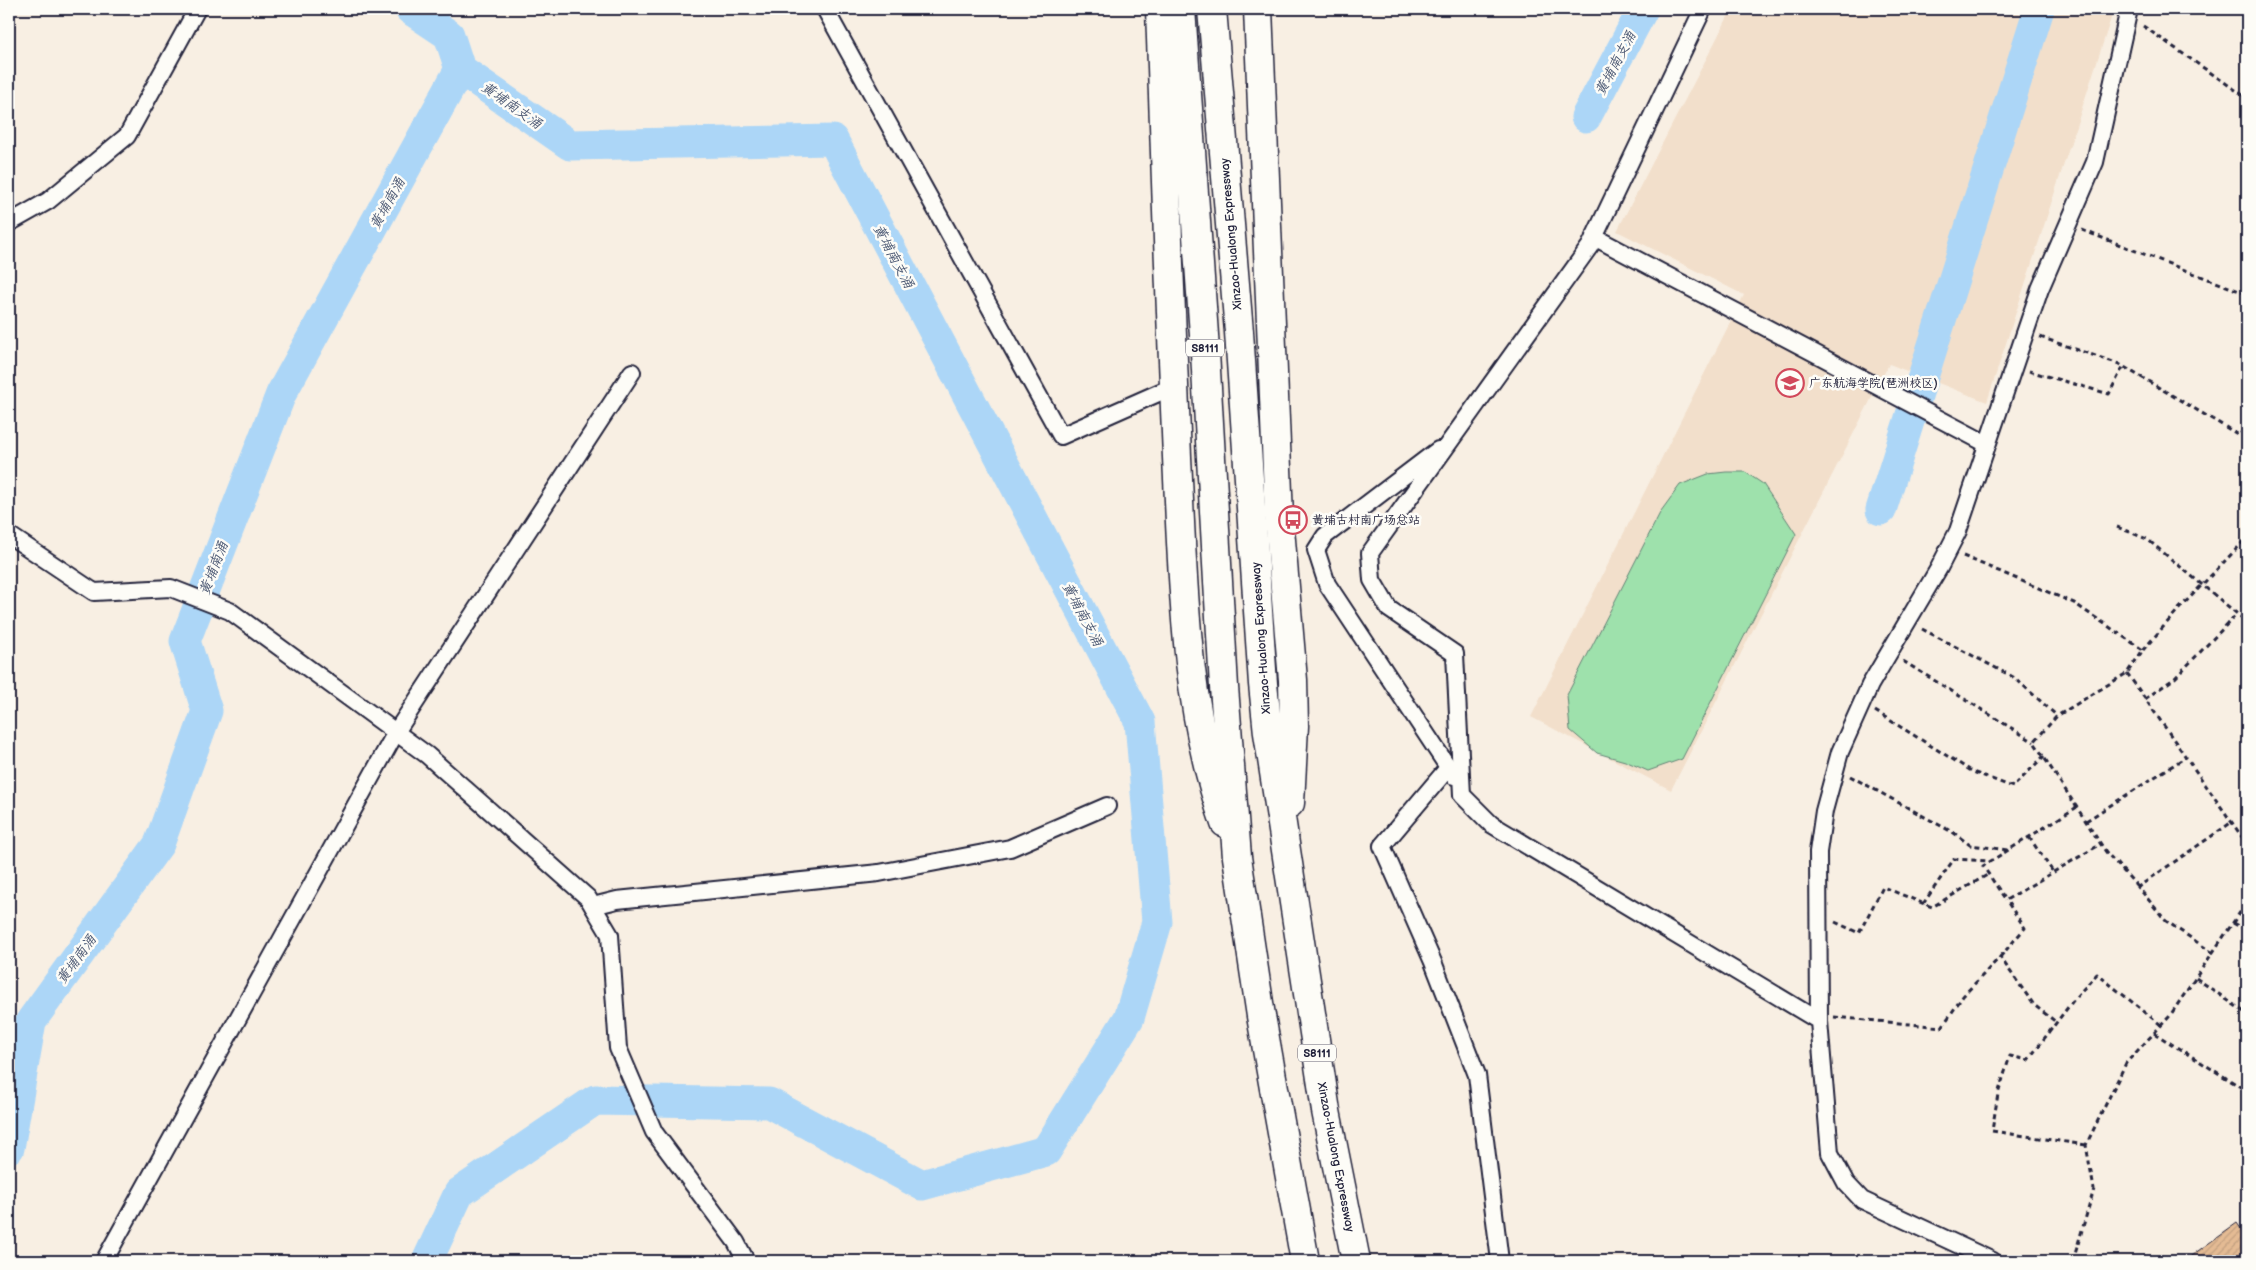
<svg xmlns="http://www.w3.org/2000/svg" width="2256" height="1270" font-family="'Balsamiq Sans','LXGW WenKai TC',sans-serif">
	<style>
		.built { fill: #f2dfcb }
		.green { fill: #9ee1ac; stroke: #608274 }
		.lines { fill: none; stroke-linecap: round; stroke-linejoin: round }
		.river { stroke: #acd6f7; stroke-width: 31 }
		.building { fill: url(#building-hatch); stroke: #22223b }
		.street-casing { stroke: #22223b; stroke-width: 20 }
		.highway-casing { stroke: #22223b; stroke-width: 31 }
		.path { stroke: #22223b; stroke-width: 3; stroke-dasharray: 5 4; stroke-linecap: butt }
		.street { stroke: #fdfcf7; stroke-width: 16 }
		.highway { stroke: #fdfcf7; stroke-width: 28 }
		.labels { text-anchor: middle; stroke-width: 5; stroke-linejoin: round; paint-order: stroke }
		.shield { fill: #fdfcf7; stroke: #646373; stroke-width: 1 }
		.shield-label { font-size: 11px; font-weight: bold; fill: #22223b }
		.street-label { font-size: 12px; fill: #22223b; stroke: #fdfcf7 }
		.poi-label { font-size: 12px; fill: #22223b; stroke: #fdfcf7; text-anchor: start }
		.water-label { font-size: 14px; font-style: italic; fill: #4b5873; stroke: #fdfcf7 }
	</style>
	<defs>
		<pattern id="building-hatch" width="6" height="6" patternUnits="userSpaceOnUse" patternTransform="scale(1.25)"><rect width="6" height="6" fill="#e4bb94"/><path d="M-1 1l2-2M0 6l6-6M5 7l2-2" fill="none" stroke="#c3a080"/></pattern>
	</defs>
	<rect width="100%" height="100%" fill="#f8efe3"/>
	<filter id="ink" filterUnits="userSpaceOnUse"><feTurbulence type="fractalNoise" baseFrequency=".02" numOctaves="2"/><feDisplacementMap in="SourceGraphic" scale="10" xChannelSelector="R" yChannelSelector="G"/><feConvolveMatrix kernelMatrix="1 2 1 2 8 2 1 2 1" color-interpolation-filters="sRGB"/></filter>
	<g filter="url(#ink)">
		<path class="built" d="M1732,9H2114L1987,402L1889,364L1671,790L1531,717L1744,295L1617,231Z"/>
		<path class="green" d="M1726,472H1745L1763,484L1796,534L1682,759L1648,771L1625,761L1597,753L1570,730L1567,695L1661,511L1680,485L1708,474Z"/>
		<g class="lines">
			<g class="river">
				<path d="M1586,117L1643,9"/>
				<path d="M1881,510L2039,9"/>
				<path d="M9,1148L31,1021L159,844L207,711L185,641L281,394L460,69L449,35L410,9"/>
				<path d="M427,1261L459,1193L595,1100L769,1103L922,1185L1046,1151L1129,1018L1157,922L1140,722L833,140L570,145L460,69"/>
			</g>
		</g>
		<path class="building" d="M2237,1223L2247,1237V1261H2184Z"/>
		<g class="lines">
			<defs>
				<g id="street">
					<path d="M825,9L1061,436L1174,386"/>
					<path d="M1703,9L1590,246L1370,553L1372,580L1389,609L1455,654L1462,795L1491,824L1819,1021L1830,1153L1846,1183L1862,1200L1993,1261"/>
					<path d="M9,223L48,201L127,136L197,9"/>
					<path d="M1594,237L1987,444"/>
					<path d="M1438,450L1325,536L1316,550L1327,584L1454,776"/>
					<path d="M9,535L94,592L171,588L230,611L427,755L588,898L610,935L618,1048L654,1132L736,1242L746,1261"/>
					<path d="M1448,768L1382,846L1433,962L1477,1075L1500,1261"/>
					<path d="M593,906L617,900L879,873L1010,848L1107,806"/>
					<path d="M1819,1021L1818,852L1824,811L1840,752L1870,685L1939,568L1958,531L2040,289L2095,162L2129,9"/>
					<path d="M104,1261L396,732L632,372"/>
				</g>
				<g id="highway">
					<path d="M1160,9C1165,158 1170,308 1177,457C1183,580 1184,706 1225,823"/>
					<path d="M1181,9L1204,335L1224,687L1237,857L1261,1016L1305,1261"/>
					<path d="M1212,9L1239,332L1263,684L1268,733L1326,1111L1356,1261"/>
					<path d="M1258,9L1279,517L1293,680L1294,726L1290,803"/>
				</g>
			</defs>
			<use href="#street" class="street-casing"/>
			<use href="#highway" class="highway-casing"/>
			<g class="path">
				<path d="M2143,26L2247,98"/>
				<path d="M2082,230L2247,294"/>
				<path d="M2040,337L2119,364L2239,435L2247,427"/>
				<path d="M2029,371L2109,394L2123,367"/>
				<path d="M2117,527L2147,539L2247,622"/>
				<path d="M1963,556L2074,603L2143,650L2127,673L2057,716L2034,742L2106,852L2138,887"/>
				<path d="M1922,629L2015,678L2057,716"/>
				<path d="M2143,650L2178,610L2247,538"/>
				<path d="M1903,661L2034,742"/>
				<path d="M2127,673L2247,844"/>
				<path d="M2145,699L2175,678L2237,614"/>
				<path d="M1875,711L1973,772L2013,787L2044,756"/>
				<path d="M1850,776L1954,833L1970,845L2008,850"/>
				<path d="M2077,807L1983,866L2006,900L2101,844"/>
				<path d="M2086,821L2186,757"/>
				<path d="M2029,837L2053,872"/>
				<path d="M1923,904L1954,859L1989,861"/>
				<path d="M1835,922L1859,933L1883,887L1932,907L1989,874"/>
				<path d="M2233,923L2247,931"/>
				<path d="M2213,953L2166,921L2138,887L2232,822"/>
				<path d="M2000,957L2025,928L2006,900"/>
				<path d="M2196,978L2247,1014"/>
				<path d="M1834,1017L1942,1027L1963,996L2000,957L2034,1005L2056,1022"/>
				<path d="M2154,1033L2247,1091"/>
				<path d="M2086,1145L1992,1131L1998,1094L2010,1056L2028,1060L2075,998L2097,974L2161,1025"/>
				<path d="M2073,1261L2094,1189L2086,1145L2126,1063L2169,1017L2247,902"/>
			</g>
			<use href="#street" class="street"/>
			<use href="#highway" class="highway"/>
		</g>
	</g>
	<defs>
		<symbol id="university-ring" viewBox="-11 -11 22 22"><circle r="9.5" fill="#fdfcf7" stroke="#d1495b" stroke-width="1.5"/><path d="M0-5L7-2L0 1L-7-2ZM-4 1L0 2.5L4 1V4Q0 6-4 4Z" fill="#d1495b"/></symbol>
		<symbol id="bus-ring" viewBox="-11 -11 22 22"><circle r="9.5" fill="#fdfcf7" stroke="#d1495b" stroke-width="1.5"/><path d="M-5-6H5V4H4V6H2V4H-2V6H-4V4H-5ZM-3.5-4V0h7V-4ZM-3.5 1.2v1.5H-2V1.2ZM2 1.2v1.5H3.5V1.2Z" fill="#d1495b"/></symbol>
	</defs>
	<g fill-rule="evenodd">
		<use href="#university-ring" x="1774" y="367" width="32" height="32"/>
		<use href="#bus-ring" x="1277" y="504" width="32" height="32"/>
	</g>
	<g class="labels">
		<g class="shield">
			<rect x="1186" y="339.5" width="38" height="17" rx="4"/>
			<rect x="1298" y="1044.5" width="38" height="17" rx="4"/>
		</g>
		<g class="shield-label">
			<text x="1205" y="352">S8111</text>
			<text x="1317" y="1057">S8111</text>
		</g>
		<g class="street-label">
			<text transform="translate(1231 234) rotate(-95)" y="4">Xinzao-Hualong Expressway</text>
			<text transform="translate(1261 638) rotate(-94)" y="4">Xinzao-Hualong Expressway</text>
			<text transform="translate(1336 1157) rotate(79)" y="4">Xinzao-Hualong Expressway</text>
		</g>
		<g class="poi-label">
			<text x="1809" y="387">广东航海学院(琶洲校区)</text>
			<text x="1312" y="524">黄埔古村南广场总站</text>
		</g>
		<g class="water-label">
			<text transform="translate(1615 63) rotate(-62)" y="5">黄埔南支涌</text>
			<text transform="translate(512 105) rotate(35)" y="5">黄埔南支涌</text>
			<text transform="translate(387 203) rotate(-61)" y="5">黄埔南涌</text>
			<text transform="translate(894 256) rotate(62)" y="5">黄埔南支涌</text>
			<text transform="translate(213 568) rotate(-69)" y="5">黄埔南涌</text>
			<text transform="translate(1083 614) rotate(62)" y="5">黄埔南支涌</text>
			<text transform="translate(76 959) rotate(-54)" y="5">黄埔南涌</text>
		</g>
	</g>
	<rect width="2256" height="1270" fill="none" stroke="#fdfcf7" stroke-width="30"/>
	<rect x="15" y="15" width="2226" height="1240" fill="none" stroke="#22223b" stroke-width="2" filter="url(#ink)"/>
</svg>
